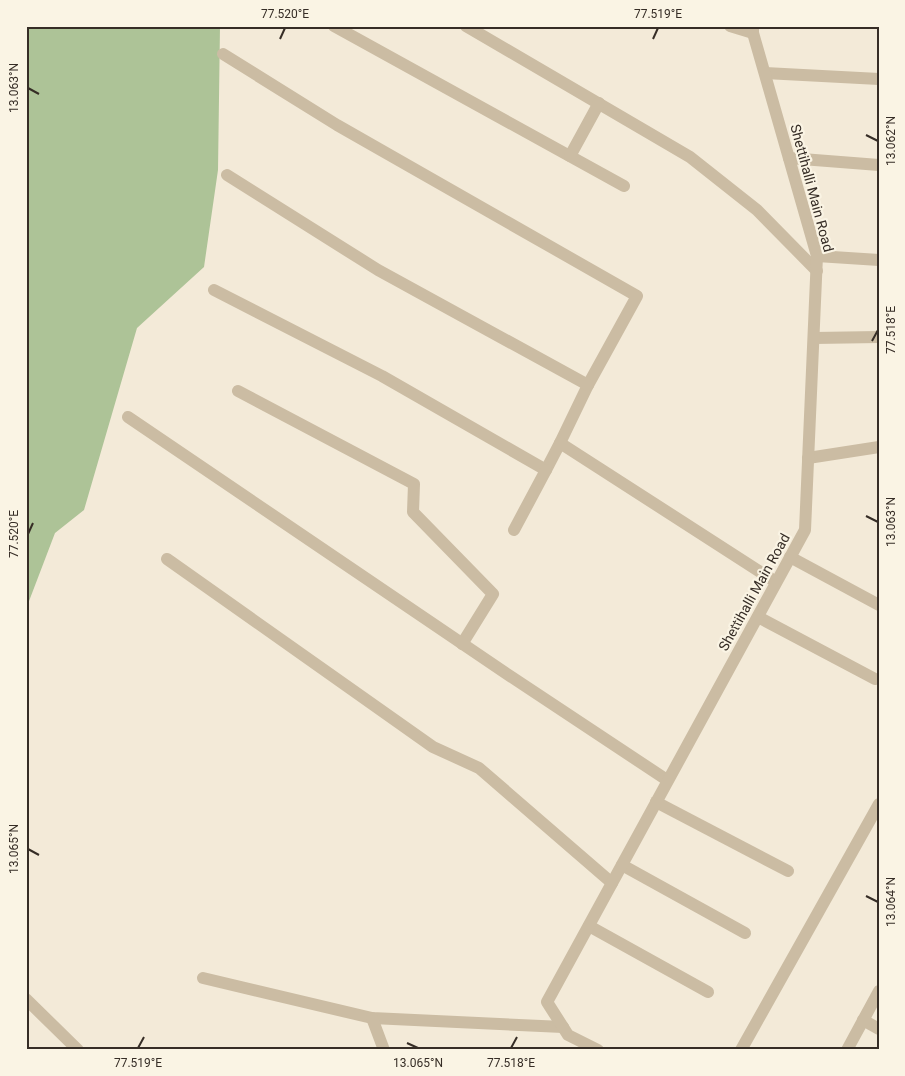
<svg xmlns="http://www.w3.org/2000/svg" width="905" height="1076" font-family="Roboto,sans-serif">
	<style>
		.green { fill: #adc397 }
		.lines { fill: none; stroke-linecap: round; stroke-linejoin: round }
		.minor { stroke: #cbbca3; stroke-width: 12 }
		.tertiary { stroke: #cbbca3; stroke-width: 12 }
		.ticks { fill: none; stroke: #362d26; stroke-width: 2 }
		.labels { text-anchor: middle; stroke-width: 4.5; stroke-linejoin: round; paint-order: stroke }
		.street-label { font-size: 14px; fill: #362d26; stroke: #faf4e4 }
		.neatline { fill: none; stroke: #362d26; stroke-width: 2 }
		.ticks-label { font-size: 12px; text-anchor: middle; fill: #362d26 }
	</style>
	<rect width="100%" height="100%" fill="#f3ead8"/>
	<path class="green" d="M26,26H220L218,170L204,267L137,328L84,510L55,533L26,609Z"/>
	<g class="lines">
		<g class="minor">
			<path d="M334,26L624,186"/>
			<path d="M466,26L690,157L757,210L817,271"/>
			<path d="M730,26L753,33"/>
			<path d="M223,54L337,125L637,296L588,385L560,443"/>
			<path d="M765,73L879,79"/>
			<path d="M570,156L599,103"/>
			<path d="M789,158L879,165"/>
			<path d="M227,175L378,270L588,385"/>
			<path d="M817,256L879,260"/>
			<path d="M214,290L382,376L546,470L560,443L776,582"/>
			<path d="M814,338L879,337"/>
			<path d="M238,391L414,484L413,512L493,594L462,644"/>
			<path d="M128,417L510,676L667,780"/>
			<path d="M808,458L879,447"/>
			<path d="M514,530L546,470"/>
			<path d="M790,557L879,605"/>
			<path d="M167,559L433,747L479,768L612,883"/>
			<path d="M758,617L875,679"/>
			<path d="M656,802L788,871"/>
			<path d="M622,865L745,933"/>
			<path d="M589,926L708,992"/>
			<path d="M203,978L372,1018L563,1027"/>
			<path d="M26,999L78,1050"/>
			<path d="M372,1018L384,1050"/>
			<path d="M863,1020L879,1029"/>
			<path d="M741,1050L879,804"/>
			<path d="M847,1050L879,991"/>
		</g>
		<path class="tertiary" d="M598,1050L568,1035L547,1002L805,530L817,256L753,33V26"/>
	</g>
	<path class="ticks" d="M280,39L285,28M653,39L658,28M28,88L39,94M866,135L878,141M872,341L878,330M866,516L878,522M28,534L33,523M28,849L39,855M866,896L878,902M407,1043L418,1048M138,1048L144,1037M511,1048L517,1037"/>
	<g class="labels">
		<g class="street-label">
			<text transform="translate(812 188) rotate(75)" y="5">Shettihalli Main Road</text>
			<text transform="translate(754 592) rotate(-61)" y="5">Shettihalli Main Road</text>
		</g>
	</g>
	<rect width="905" height="1076" fill="none" stroke="#faf4e4" stroke-width="55"/>
	<rect x="28" y="28" width="850" height="1020" class="neatline"/>
	<g class="ticks-label">
		<text x="285" y="18">77.520°E</text>
		<text x="658" y="18">77.519°E</text>
		<text transform="translate(14 88) rotate(-90)" y="4">13.063°N</text>
		<text transform="translate(891 141) rotate(-90)" y="4">13.062°N</text>
		<text transform="translate(891 330) rotate(-90)" y="4">77.518°E</text>
		<text transform="translate(891 522) rotate(-90)" y="4">13.063°N</text>
		<text transform="translate(14 534) rotate(-90)" y="4">77.520°E</text>
		<text transform="translate(14 849) rotate(-90)" y="4">13.065°N</text>
		<text transform="translate(891 902) rotate(-90)" y="4">13.064°N</text>
		<text x="138" y="1067">77.519°E</text>
		<text x="418" y="1067">13.065°N</text>
		<text x="511" y="1067">77.518°E</text>
	</g>
</svg>
